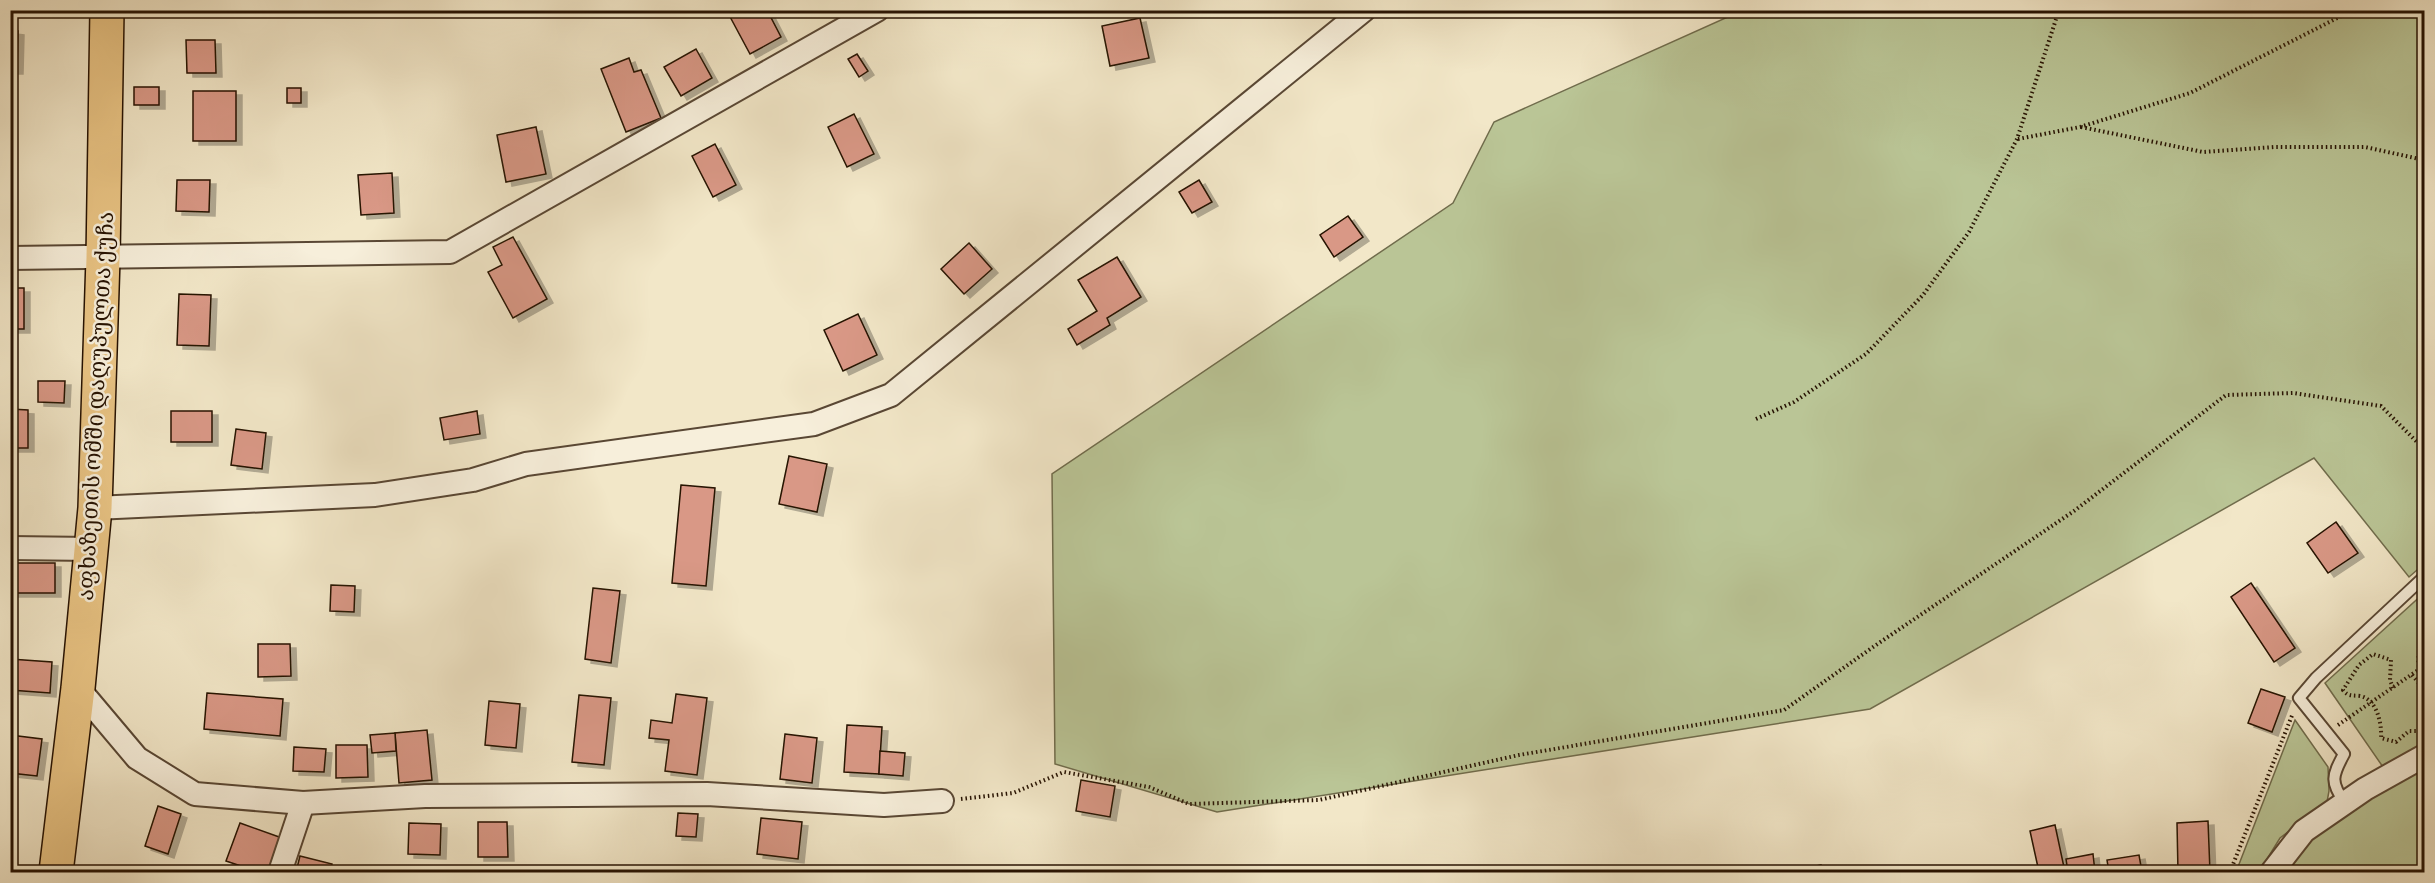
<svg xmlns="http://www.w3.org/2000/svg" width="2435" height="883" font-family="'IM FELL Double Pica','Noto Serif Georgian',serif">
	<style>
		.green { fill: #bac596; stroke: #706c4c; stroke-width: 1.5 }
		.building { fill: #d99886; stroke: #261202; stroke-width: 1.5; filter: url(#shadow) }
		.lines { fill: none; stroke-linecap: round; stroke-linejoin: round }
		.service-casing { stroke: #594734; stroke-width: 14 }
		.minor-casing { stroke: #594734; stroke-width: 26 }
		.primary-casing { stroke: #261202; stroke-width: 36 }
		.path { stroke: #261202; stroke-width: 4; stroke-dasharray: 1.5 3; stroke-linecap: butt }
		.service { stroke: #f7efdb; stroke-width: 10 }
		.minor { stroke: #f7efdb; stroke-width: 22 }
		.primary { stroke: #e9c484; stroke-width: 33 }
		.labels { text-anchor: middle; stroke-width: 5; stroke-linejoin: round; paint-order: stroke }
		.street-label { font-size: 22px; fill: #261202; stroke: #f7efdb }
	</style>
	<defs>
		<filter id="shadow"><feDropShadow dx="6" dy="4" stdDeviation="0" flood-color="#0004"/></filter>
	</defs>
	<rect width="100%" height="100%" fill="#f2e7c8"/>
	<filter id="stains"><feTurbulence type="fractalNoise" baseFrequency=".00333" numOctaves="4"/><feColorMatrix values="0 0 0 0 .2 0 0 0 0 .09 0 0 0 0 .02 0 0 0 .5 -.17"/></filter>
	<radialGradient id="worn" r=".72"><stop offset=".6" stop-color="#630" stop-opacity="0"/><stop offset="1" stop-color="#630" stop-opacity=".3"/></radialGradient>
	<g class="green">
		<path d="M1741,11H2424V564L2409,577L2314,458L1870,709L1217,812L1055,764L1052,474L1453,203L1494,122Z"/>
		<path d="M2424,593V872H2281L2297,847L2383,767L2325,683Z"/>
		<path d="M2295,720L2328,767L2329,791L2327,802L2280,838L2259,872H2236Z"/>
	</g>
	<g class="building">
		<path d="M732,10H767L781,37L750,54L728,13Z"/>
		<path d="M1140,18L1149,58L1110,66L1102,26Z"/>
		<path d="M10,30L18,31L17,70H10Z"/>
		<path d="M186,40H215L216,73H187Z"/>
		<path d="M696,49L712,78L681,96L664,67Z"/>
		<path d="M857,54L868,71L859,77L848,59Z"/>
		<path d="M629,58L634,72L641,70L661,118L626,132L601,69Z"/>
		<rect x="134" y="87" width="25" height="18"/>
		<rect x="287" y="88" width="14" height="15"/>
		<rect x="193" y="91" width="43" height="50"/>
		<path d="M854,114L874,154L847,167L828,127Z"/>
		<path d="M536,127L546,174L506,182L497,135Z"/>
		<path d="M715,144L736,185L713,197L692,156Z"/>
		<path d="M392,173L394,213L361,215L358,175Z"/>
		<path d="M177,180H210L209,212L176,211Z"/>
		<path d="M1199,180L1212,202L1192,213L1179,192Z"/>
		<path d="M1348,216L1363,237L1334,257L1320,235Z"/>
		<path d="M513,237L547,299L513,318L488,272L502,265L493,247Z"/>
		<path d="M969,243L992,269L964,294L941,269Z"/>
		<path d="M1117,257L1141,297L1107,318L1110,325L1077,345L1068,329L1097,311L1078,280Z"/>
		<rect x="10" y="288" width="14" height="41"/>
		<path d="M179,294L211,295L209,346L177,345Z"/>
		<path d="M858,314L877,355L843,371L824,330Z"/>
		<path d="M38,381H65L64,403L38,402Z"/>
		<path d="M10,409L28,410V448H10Z"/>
		<rect x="171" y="411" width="41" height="31"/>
		<path d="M477,411L480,434L444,440L440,418Z"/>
		<path d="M236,429L266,433L262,469L231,465Z"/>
		<path d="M789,456L827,464L817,512L779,504Z"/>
		<path d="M681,485L715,488L706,586L672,583Z"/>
		<path d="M2336,522L2358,553L2328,573L2307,543Z"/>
		<rect x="10" y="563" width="45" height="30"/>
		<path d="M2251,583L2295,648L2274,662L2231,597Z"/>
		<path d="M331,585L355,586L354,612L330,611Z"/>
		<path d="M593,588L620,591L611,663L585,659Z"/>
		<path d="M258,644H290L291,676L258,677Z"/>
		<path d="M10,659L52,662L50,693L10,690Z"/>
		<path d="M2261,689L2285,697L2272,732L2248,723Z"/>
		<path d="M207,693L283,699L280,736L204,729Z"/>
		<path d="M676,694L707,698L697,775L665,771L669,740L649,738L651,720L672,723Z"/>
		<path d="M579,695L611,698L604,765L572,762Z"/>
		<path d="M489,701L520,704L516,748L485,745Z"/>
		<path d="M847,725L882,727L879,774L844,772Z"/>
		<path d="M427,730L432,780L399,783L395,733Z"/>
		<path d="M395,733L396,751L372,753L370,735Z"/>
		<path d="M785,734L817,738L812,783L780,779Z"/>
		<path d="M10,735L42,739L37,776L10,773Z"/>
		<path d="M336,745H367L368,777L336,778Z"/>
		<path d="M294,747L326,749L324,772L293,771Z"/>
		<path d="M880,751L905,753L903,776L879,774Z"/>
		<path d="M1081,780L1115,786L1110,817L1076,811Z"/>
		<path d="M158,806L181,814L168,854L145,846Z"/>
		<path d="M678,813L698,814L696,837L676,836Z"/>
		<path d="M761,818L802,822L798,859L757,854Z"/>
		<path d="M2208,821L2210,872H2178L2177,823Z"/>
		<path d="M478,822H507L508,857H478Z"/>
		<path d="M240,823L282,838L270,872H259L226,861Z"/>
		<path d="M409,823L441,824L440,855L408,854Z"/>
		<path d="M2055,825L2065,872H2039L2030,831Z"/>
		<path d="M2093,854L2095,872H2068L2066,859Z"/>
		<path d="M2139,855L2142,872H2109L2107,860Z"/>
		<path d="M300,856L332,864L330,872H296Z"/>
		<path d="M1821,865L1823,872H1789Z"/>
	</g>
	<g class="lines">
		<defs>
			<path id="service" d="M2345,803C2330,782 2332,776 2344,754L2299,698L2316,678L2424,577"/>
			<g id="minor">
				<path d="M10,258L450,252L877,10"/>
				<path d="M95,508L375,495L473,480L526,464L814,424L891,395L1364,10"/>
				<path d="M10,548L92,549"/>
				<path d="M78,688L137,758L195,794L303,803L425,796L707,794L884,805L942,801"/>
				<path d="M280,872L303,803"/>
				<path d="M2272,872L2304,831L2365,789L2424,756"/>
			</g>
			<path id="primary" d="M56,872L78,688L95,508L103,258L107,10"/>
		</defs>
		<use href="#service" class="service-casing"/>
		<use href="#minor" class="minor-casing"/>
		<use href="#primary" class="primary-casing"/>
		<g class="path">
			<path d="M2081,127L2203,152L2275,147H2365L2424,160"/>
			<path d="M2018,139L2080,127L2190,93L2353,10"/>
			<path d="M1756,419L1794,402L1866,354L1923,295L1969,232L2017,139L2059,10"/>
			<path d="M2424,644C2418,650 2417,662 2420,670L2424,673"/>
			<path d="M2412,675L2424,689"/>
			<path d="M2393,688L2390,680L2391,660L2373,654L2359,665L2343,690C2348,697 2353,695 2360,696C2377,699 2382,724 2381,738L2396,742L2409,731H2424"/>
			<path d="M2338,725L2424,666"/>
			<path d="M961,799L1013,793L1064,772L1149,787L1189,804L1319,800L1519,755L1784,710L1876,645L2074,511L2226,395L2293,393L2381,406L2424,449"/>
			<path d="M2230,872L2293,713"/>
		</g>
		<use href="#service" class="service"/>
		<use href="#minor" class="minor"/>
		<use href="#primary" class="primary"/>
	</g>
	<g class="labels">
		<g class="street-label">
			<text transform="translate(95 406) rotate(-87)" y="8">აფხაზეთის ომში დაღუპულთა ქუჩა</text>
		</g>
	</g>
	<rect width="2435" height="883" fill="none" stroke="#f2e7c8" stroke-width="36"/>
	<rect x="12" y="12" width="2411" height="859" fill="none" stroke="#261202" stroke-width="3"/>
	<rect x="18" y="18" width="2399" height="847" fill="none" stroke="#261202" stroke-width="1.5"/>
	<rect width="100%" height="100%" filter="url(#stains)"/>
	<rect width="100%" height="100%" fill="url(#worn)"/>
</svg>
